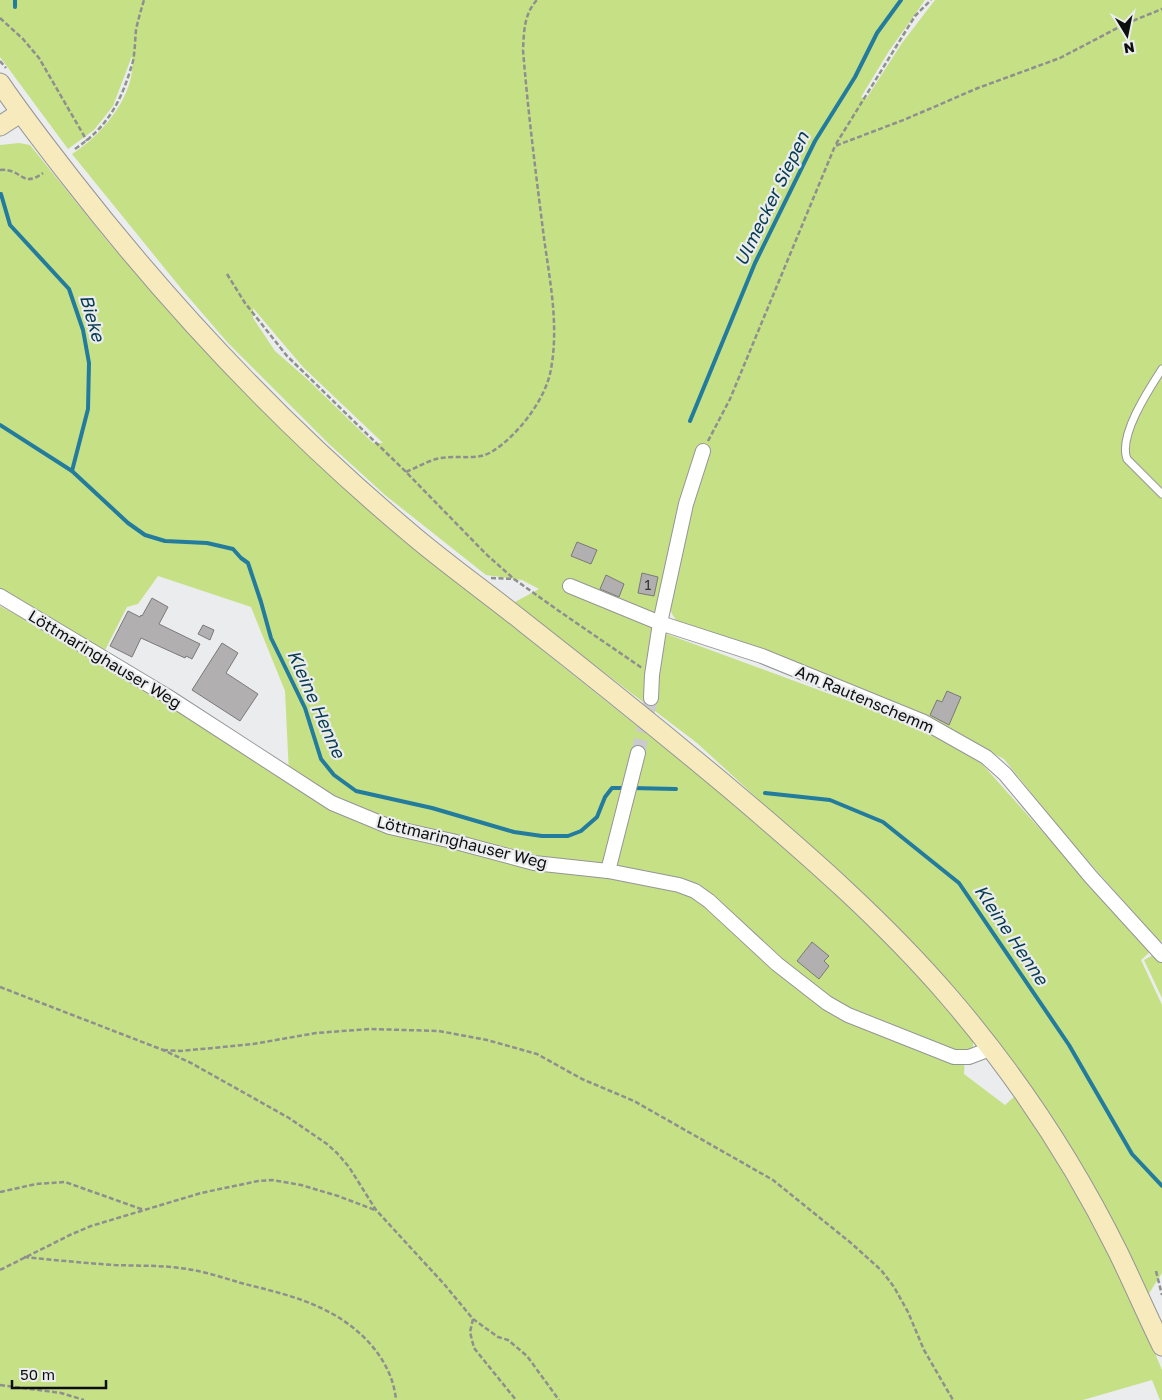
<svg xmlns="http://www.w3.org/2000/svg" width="1162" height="1400" font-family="'Golos Text',sans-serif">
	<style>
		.green { fill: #c6e086; fill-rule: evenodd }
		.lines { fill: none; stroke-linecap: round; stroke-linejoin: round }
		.stream { stroke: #237b9d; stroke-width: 4 }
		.building { fill: #b1afb0; stroke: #7a7979 }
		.street-tunnel { stroke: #cacbcc; stroke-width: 14; stroke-dasharray: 14 7; stroke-linecap: butt }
		.lane-casing { stroke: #949596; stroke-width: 9 }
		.street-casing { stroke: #949596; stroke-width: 16 }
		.secondary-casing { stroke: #949596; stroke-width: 21 }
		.path { stroke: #8e8f8f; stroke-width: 2.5; stroke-dasharray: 5 2.5; stroke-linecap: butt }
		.lane { stroke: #fff; stroke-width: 7 }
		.street { stroke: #fff; stroke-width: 14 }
		.secondary { stroke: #f7ebbe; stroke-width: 19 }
		.labels { text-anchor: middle; stroke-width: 4.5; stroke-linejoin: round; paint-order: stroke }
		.number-label { font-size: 14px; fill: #363636 }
		.street-label { font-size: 16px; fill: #0d0e0e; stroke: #ebeced }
		.water-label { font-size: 18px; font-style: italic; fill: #063b4f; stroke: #ebeced }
	</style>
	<rect width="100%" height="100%" fill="#ebeced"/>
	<g class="green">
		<path d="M0,0H925L889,51L861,97L866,99L902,43L935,0H1162V941L1141,960L1162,1005V1273L1148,1295L1022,1078L950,983L889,919L697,743L513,603L539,589L522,580L486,575L385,495L329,444L228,343L184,292L72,154C102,135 137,94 132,56L113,106L94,130L68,149L0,57ZM253,308L303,367L383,443H373L307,379L275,351L253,318ZM669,603L672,614L678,623L939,725L1004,759L1060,829L1148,929L1141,942L982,764L922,728L653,629Z"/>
		<path d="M19,143L30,145L109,243L205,349L371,509L490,608L769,832L861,915L903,958L968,1033L973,1041V1047L970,1051L965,1052L964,1074L1005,1105L1016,1095L1032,1119L1087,1214L1137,1310L1162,1370V1400H1160L1152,1380L1083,1400H0V606L167,696L289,774L285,691L251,607L158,576L138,604L127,607L102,656L0,593V145Z"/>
		<path d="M1155,954L1162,961V998L1144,960Z"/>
	</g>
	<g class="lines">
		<g class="stream">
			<path d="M15,0V7"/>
			<path d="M1,194L10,225L69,289L83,330L89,363L88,409L72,471"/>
			<path d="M690,421L755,263L815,141L855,77L877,33L901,0"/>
			<path d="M0,425L72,471L128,523L145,535L165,541L207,543L233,549L241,558L248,563L261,602L271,638L305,708L321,759L334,775L356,791L432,808L514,832L542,836H568L581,831L597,817L605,797L612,788H625"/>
			<path d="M632,788L676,789"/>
			<path d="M765,793L830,800L883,822L959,883L1069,1045L1132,1154L1162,1186"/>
		</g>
	</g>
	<g class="building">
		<path d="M577,542L597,550L591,564L571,556Z"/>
		<path d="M642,573L658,577L654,596L638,593Z"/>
		<path d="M606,575L624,584L619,597L600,589Z"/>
		<path d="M152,598L168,607L159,624L200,644L192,659L186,656L185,658L141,638L132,657L110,646L128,611L140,617L141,615L142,616Z"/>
		<path d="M203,625L214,630L210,640L198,634Z"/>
		<path d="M222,643L238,653L226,673L258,694L240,721L192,690Z"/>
		<path d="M947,691L961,697L949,725L930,715L937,700L942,702Z"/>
		<path d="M812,942L829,956L824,961L829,966L819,979L797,961Z"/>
	</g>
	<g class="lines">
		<path class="street-tunnel" d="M638,753L651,698"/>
		<defs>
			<path id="lane" d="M1162,369C1149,389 1118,436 1127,459L1162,494"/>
			<g id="street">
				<path d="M570,586L660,623L686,504L703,451"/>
				<path d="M0,596L167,696L332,803L390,827L452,841L534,863L608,871L679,885L695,891L709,901L777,964L827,1003L848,1015L954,1057H969L990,1049"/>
				<path d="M651,698L652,675L660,623L762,656L924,722L986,757L1005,774L1091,877L1162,955"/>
				<path d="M608,871L638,753"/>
			</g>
			<g id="secondary">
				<path d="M0,83C23,117 48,149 73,181C175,312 289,432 416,538C452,568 490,595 526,624C595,678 662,732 729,788C807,854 884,921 950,998C1016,1075 1073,1161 1118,1252C1133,1283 1147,1315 1162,1346"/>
				<path d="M0,126L20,113"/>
			</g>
		</defs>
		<use href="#lane" class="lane-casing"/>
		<use href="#street" class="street-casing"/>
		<use href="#secondary" class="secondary-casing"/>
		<g class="path">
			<path d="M0,18L23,39L39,58L87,141"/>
			<path d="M0,61L6,68"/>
			<path d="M836,144L915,16L931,0"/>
			<path d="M75,149C109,126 122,100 133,61C135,51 135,40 136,30C138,20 141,10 144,0"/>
			<path d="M0,170C23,168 21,189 43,173"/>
			<path d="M227,274L245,303L287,356L406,472L486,554L514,579L559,611L642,668"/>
			<path d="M708,441L730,399L835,146L906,119L978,88L1060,58L1125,24L1162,9"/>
			<path d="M406,472C418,467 429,460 441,458C459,455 478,461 493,451C518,435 546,399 551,369C559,325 550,282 544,238C536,175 528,112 523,50C524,31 524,14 537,0"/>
			<path d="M491,578L514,579"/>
			<path d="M0,987L163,1050L191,1063L289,1118L327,1144L337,1153L349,1167L376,1210L444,1284L473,1319L498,1337L508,1340L520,1350L527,1356L559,1400"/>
			<path d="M163,1050L181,1051L253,1044L316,1033L370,1029L439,1031L487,1040L537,1054L582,1079L634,1101L773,1180L851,1243L881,1270L894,1287L908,1312L924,1350L953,1400"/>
			<path d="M0,1192L36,1184L65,1182L144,1210"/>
			<path d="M24,1257C54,1260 84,1263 115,1265C136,1266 158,1265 179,1268C200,1270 221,1277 241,1283C268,1290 296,1296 321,1308C358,1325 392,1358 396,1400"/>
			<path d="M0,1270L72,1234L91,1226L201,1193L258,1181L272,1180L301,1185L338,1196L375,1210"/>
			<path d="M1156,1271L1162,1295"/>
			<path d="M473,1319L470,1332L474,1348L516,1400"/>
			<path d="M0,1385L61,1393L84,1400"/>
		</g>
		<use href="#lane" class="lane"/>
		<use href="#street" class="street"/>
		<use href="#secondary" class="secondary"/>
	</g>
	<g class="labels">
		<g class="number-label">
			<text x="648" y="590">1</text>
		</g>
		<g class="street-label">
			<text transform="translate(105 659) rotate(31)" y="6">Löttmaringhauser Weg</text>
			<text transform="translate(865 699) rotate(23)" y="6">Am Rautenschemm</text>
			<text transform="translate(462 842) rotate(14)" y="6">Löttmaringhauser Weg</text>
		</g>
		<g class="water-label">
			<text transform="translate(772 199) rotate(-64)" y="6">Ulmecker Siepen</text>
			<text transform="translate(92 318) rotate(74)" y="6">Bieke</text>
			<text transform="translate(316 704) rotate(66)" y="6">Kleine Henne</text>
			<text transform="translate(1011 935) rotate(56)" y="6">Kleine Henne</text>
		</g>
	</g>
	<g transform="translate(1127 35) rotate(170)" stroke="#ebeced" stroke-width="4" paint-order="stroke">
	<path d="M0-4L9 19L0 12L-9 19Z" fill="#0d0e0e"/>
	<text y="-8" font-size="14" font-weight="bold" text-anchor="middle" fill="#0d0e0e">N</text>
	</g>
	<path d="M12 1380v8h94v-8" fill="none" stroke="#0d0e0e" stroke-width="2.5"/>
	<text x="20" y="1380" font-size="15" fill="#0d0e0e" stroke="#ebeced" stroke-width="4" paint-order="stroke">50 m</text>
</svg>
